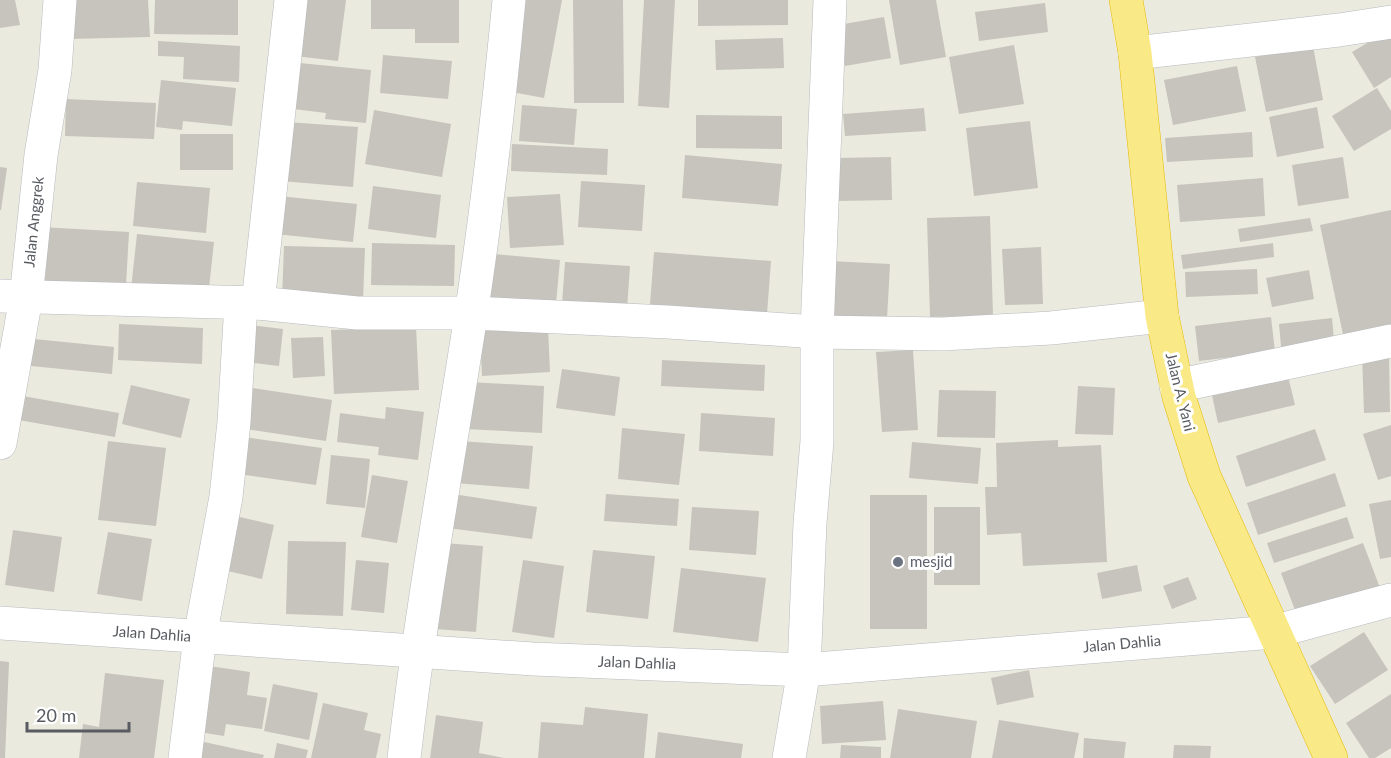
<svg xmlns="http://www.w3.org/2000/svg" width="1391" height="758" font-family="Lato,sans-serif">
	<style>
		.building { fill: #c6c4bc }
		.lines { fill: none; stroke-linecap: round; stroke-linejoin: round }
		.minor-casing { stroke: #b7b9be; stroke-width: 34 }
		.highway-casing { stroke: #e5b905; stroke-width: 34 }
		.minor { stroke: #fff; stroke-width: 33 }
		.highway { stroke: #faea87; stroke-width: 33 }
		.worship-dot { fill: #6b7280; stroke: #fff; stroke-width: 2 }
		.labels { text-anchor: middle; stroke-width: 6; stroke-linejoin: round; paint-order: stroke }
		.street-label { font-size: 15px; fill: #585b60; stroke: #fff }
		.worship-label { font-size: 15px; fill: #5b616d; stroke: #fff; text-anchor: start }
	</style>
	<rect width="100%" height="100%" fill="#ebeadf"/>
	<g class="building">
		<path d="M0,0H15L20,25L0,28Z"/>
		<path d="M68,0H148L150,37L69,39Z"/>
		<path d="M155,0H238V35L154,34Z"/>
		<path d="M303,0H346L338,61L295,56Z"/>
		<path d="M371,0H459V43H415V29H371Z"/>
		<path d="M524,0H562L544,98L507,91Z"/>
		<path d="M573,0H623L624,103H574Z"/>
		<path d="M644,0H675L669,108L638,106Z"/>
		<path d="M698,0H788V25L698,26Z"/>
		<path d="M889,0H936L946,57L900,65Z"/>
		<path d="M1045,3L1048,32L979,41L975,12Z"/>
		<path d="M884,17L891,58L845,66L838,25Z"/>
		<path d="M1391,29V77L1374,88L1352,52Z"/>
		<path d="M783,38L784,68L716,70L715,40Z"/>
		<path d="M158,41L240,46L239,82L183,79L184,57L158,56Z"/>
		<path d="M1014,45L1024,104L959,114L949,57Z"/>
		<path d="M1313,46L1323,100L1266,112L1255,57Z"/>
		<path d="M383,55L452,61L448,99L380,93Z"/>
		<path d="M289,62L371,70L366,123L325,119L326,113L285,108Z"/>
		<path d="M1237,66L1246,111L1173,125L1164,80Z"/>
		<path d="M161,80L236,88L232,126L183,121L182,130L156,127Z"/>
		<path d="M1377,88L1391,111V129L1354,151L1332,116Z"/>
		<path d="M66,99L156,103L154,139L65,136Z"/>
		<path d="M522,105L577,109L574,145L519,141Z"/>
		<path d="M1317,107L1324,148L1277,157L1269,117Z"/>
		<path d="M924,108L926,131L845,136L843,114Z"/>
		<path d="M374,110L451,124L442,177L365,164Z"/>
		<path d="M696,115L782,116V149L696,148Z"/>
		<path d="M1030,121L1038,188L974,196L966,128Z"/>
		<path d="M286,122L358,127L353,187L281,181Z"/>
		<path d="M1252,132L1253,157L1167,162L1165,138Z"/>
		<rect x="180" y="134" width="53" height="36"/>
		<path d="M512,144L608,149L607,175L511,171Z"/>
		<path d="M685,155L782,164L778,206L682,198Z"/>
		<path d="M891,157L892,200L837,201L836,158Z"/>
		<path d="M1343,157L1349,198L1298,206L1292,165Z"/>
		<path d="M0,167L7,168L1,210H0Z"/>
		<path d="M1263,178L1265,216L1180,222L1177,185Z"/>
		<path d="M581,181L645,185L642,231L578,227Z"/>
		<path d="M137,182L210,188L206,233L133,226Z"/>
		<path d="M373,186L441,195L436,238L368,229Z"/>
		<path d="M560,194L564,245L510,248L507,197Z"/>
		<path d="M279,196L357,204L353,242L275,234Z"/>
		<path d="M1391,210V334L1345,344L1320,225Z"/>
		<path d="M990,216L993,316L930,317L927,218Z"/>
		<path d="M1310,218L1313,231L1240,242L1238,229Z"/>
		<path d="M41,227L129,232L126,286L38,282Z"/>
		<path d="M137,234L214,242L208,297L131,289Z"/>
		<path d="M372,243L455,245L454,286L371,285Z"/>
		<path d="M1273,243L1274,257L1183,269L1181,255Z"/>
		<path d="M284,246L365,248L363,301L282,299Z"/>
		<path d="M1041,247L1043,304L1005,305L1002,249Z"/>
		<path d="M654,252L771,261L767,314L650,305Z"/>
		<path d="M484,253L560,260L556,304L480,298Z"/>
		<path d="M830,261L890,264L887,319L826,315Z"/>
		<path d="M565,262L630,266L627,309L562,304Z"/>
		<path d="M1257,269L1258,294L1186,297L1185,272Z"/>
		<path d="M1309,270L1314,299L1272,307L1266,278Z"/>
		<path d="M1271,317L1275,352L1199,361L1195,326Z"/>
		<path d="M1332,318L1335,351L1282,357L1279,324Z"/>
		<path d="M119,324L203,328L202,364L118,360Z"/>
		<path d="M250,325L283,329L279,366L246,362Z"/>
		<path d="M416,327L419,390L334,394L331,330Z"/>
		<path d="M548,328L550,372L482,376L480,331Z"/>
		<path d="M323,337L325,376L293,378L291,338Z"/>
		<path d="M24,338L114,347L112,374L21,365Z"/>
		<path d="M913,350L918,430L882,432L876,352Z"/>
		<path d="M1389,353L1390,412L1364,413L1362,354Z"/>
		<path d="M662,360L765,365L764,391L661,386Z"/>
		<path d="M1286,368L1295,405L1218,423L1210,386Z"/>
		<path d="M562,369L620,377L615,416L556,408Z"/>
		<path d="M468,382L544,386L542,433L465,429Z"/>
		<path d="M131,385L190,399L181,438L122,424Z"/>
		<path d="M1078,386L1115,388L1113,435L1075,434Z"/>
		<path d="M246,387L332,400L326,441L239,428Z"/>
		<path d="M939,390L996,391L995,438L937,437Z"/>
		<path d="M17,395L119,413L115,437L13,419Z"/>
		<path d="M386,407L424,412L418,460L378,455L379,447L337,442L340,413L385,419Z"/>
		<path d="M701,413L775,418L773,456L699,451Z"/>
		<path d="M1391,425V476L1378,480L1363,434Z"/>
		<path d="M622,428L685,434L679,485L618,479Z"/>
		<path d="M1315,429L1326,460L1246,487L1236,456Z"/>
		<path d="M244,437L322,448L316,485L239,474Z"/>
		<path d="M1058,440V447L1101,445L1107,562L1023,566L1021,533L987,535L985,487H997L996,443Z"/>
		<path d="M108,441L166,448L156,526L98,520Z"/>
		<path d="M459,441L533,446L529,489L455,483Z"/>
		<path d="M912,442L981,448L978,484L909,478Z"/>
		<path d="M331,455L370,459L365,508L326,504Z"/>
		<path d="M1335,473L1346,506L1258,535L1247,503Z"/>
		<path d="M372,475L408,481L397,543L361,537Z"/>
		<path d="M453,494L537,507L532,539L448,528Z"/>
		<path d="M606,494L679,499L677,526L604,521Z"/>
		<rect x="870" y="495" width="57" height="134"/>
		<path d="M1391,500V557L1380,559L1369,504Z"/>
		<path d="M692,507L759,511L756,555L689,550Z"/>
		<rect x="934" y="507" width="46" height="78"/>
		<path d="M231,515L274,525L262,579L219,569Z"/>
		<path d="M1347,517L1354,538L1274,563L1267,543Z"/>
		<path d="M13,530L62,537L54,592L5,585Z"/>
		<path d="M108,532L152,539L142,601L97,594Z"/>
		<path d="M288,541L346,542L343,616L286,614Z"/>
		<path d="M443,543L483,546L476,632L435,629Z"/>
		<path d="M1363,543L1380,588L1298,618L1281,573Z"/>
		<path d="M593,550L655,556L648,619L586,612Z"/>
		<path d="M356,560L389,563L384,613L351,610Z"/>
		<path d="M523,560L564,566L554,638L512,632Z"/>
		<path d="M1137,565L1142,591L1102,599L1097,573Z"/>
		<path d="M681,568L766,578L758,642L673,632Z"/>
		<path d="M1188,577L1197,599L1172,609L1163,586Z"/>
		<path d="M1364,632L1388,670L1335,704L1310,666Z"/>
		<path d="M0,661L9,662L5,758H0Z"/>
		<path d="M209,666L250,672L247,695L267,698L262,729L226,724L224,736L199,732Z"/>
		<path d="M1029,670L1034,697L997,705L991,678Z"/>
		<path d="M105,673L164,680L154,758H79L83,724L99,727Z"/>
		<path d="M273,684L318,693L309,740L264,731Z"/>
		<path d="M1391,694V748L1375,758H1369L1346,723Z"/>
		<path d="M883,701L886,740L822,744L820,706Z"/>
		<path d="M323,703L368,713L364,730L381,734L376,758H311Z"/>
		<path d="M585,707L648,714L644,758H538L541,722L583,725Z"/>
		<path d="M898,709L977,721L971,758H890Z"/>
		<path d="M436,715L483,722L479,753L504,758H430Z"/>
		<path d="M999,720L1079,733L1074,758H992Z"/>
		<path d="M658,732L743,744L741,758H655Z"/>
		<path d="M1084,738L1126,742L1124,758H1083Z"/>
		<path d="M195,740L264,755L263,758H191Z"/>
		<path d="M277,743L308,750L306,758H274Z"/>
		<path d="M841,745L881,747V758H840Z"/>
		<path d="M1174,745L1211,746L1210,758H1173Z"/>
	</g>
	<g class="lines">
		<defs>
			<g id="minor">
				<path d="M1135,53L1339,30L1391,22"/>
				<path d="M0,296L258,303L357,313H471L668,322L817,332L943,334L1051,328L1162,316"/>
				<path d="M258,303L291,0"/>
				<path d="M1176,386L1391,341"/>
				<path d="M0,443L26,298L41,155L55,70L60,0"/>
				<path d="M0,623L533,659L804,670L1273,632L1391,600"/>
				<path d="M185,758L200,637L226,497L234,422L241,303"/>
				<path d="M404,758C421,609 448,463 471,315C487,210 499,105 509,0"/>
				<path d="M789,758L804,670L810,523L817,441V332L830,0"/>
			</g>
			<path id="highway" d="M1126,0L1135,53L1162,316L1179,397L1204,476L1331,758"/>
		</defs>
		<use href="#minor" class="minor-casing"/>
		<use href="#highway" class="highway-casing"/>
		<use href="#minor" class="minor"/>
		<use href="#highway" class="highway"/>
	</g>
	<circle class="worship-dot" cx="898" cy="562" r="6"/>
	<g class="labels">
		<g class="street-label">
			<text transform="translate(34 222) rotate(-84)" y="5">Jalan Anggrek</text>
			<text transform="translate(1180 392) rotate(76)" y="5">Jalan A. Yani</text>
			<text transform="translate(152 634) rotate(4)" y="5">Jalan Dahlia</text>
			<text transform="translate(1122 644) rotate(-5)" y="5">Jalan Dahlia</text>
			<text transform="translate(637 663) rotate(2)" y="5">Jalan Dahlia</text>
		</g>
		<g class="worship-label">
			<text x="910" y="567">mesjid</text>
		</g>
	</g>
	<path d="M27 722v9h102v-9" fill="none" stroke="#585b60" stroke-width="3"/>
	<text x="36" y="722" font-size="18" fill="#585b60" stroke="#ffffff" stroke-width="4.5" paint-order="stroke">20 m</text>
</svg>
